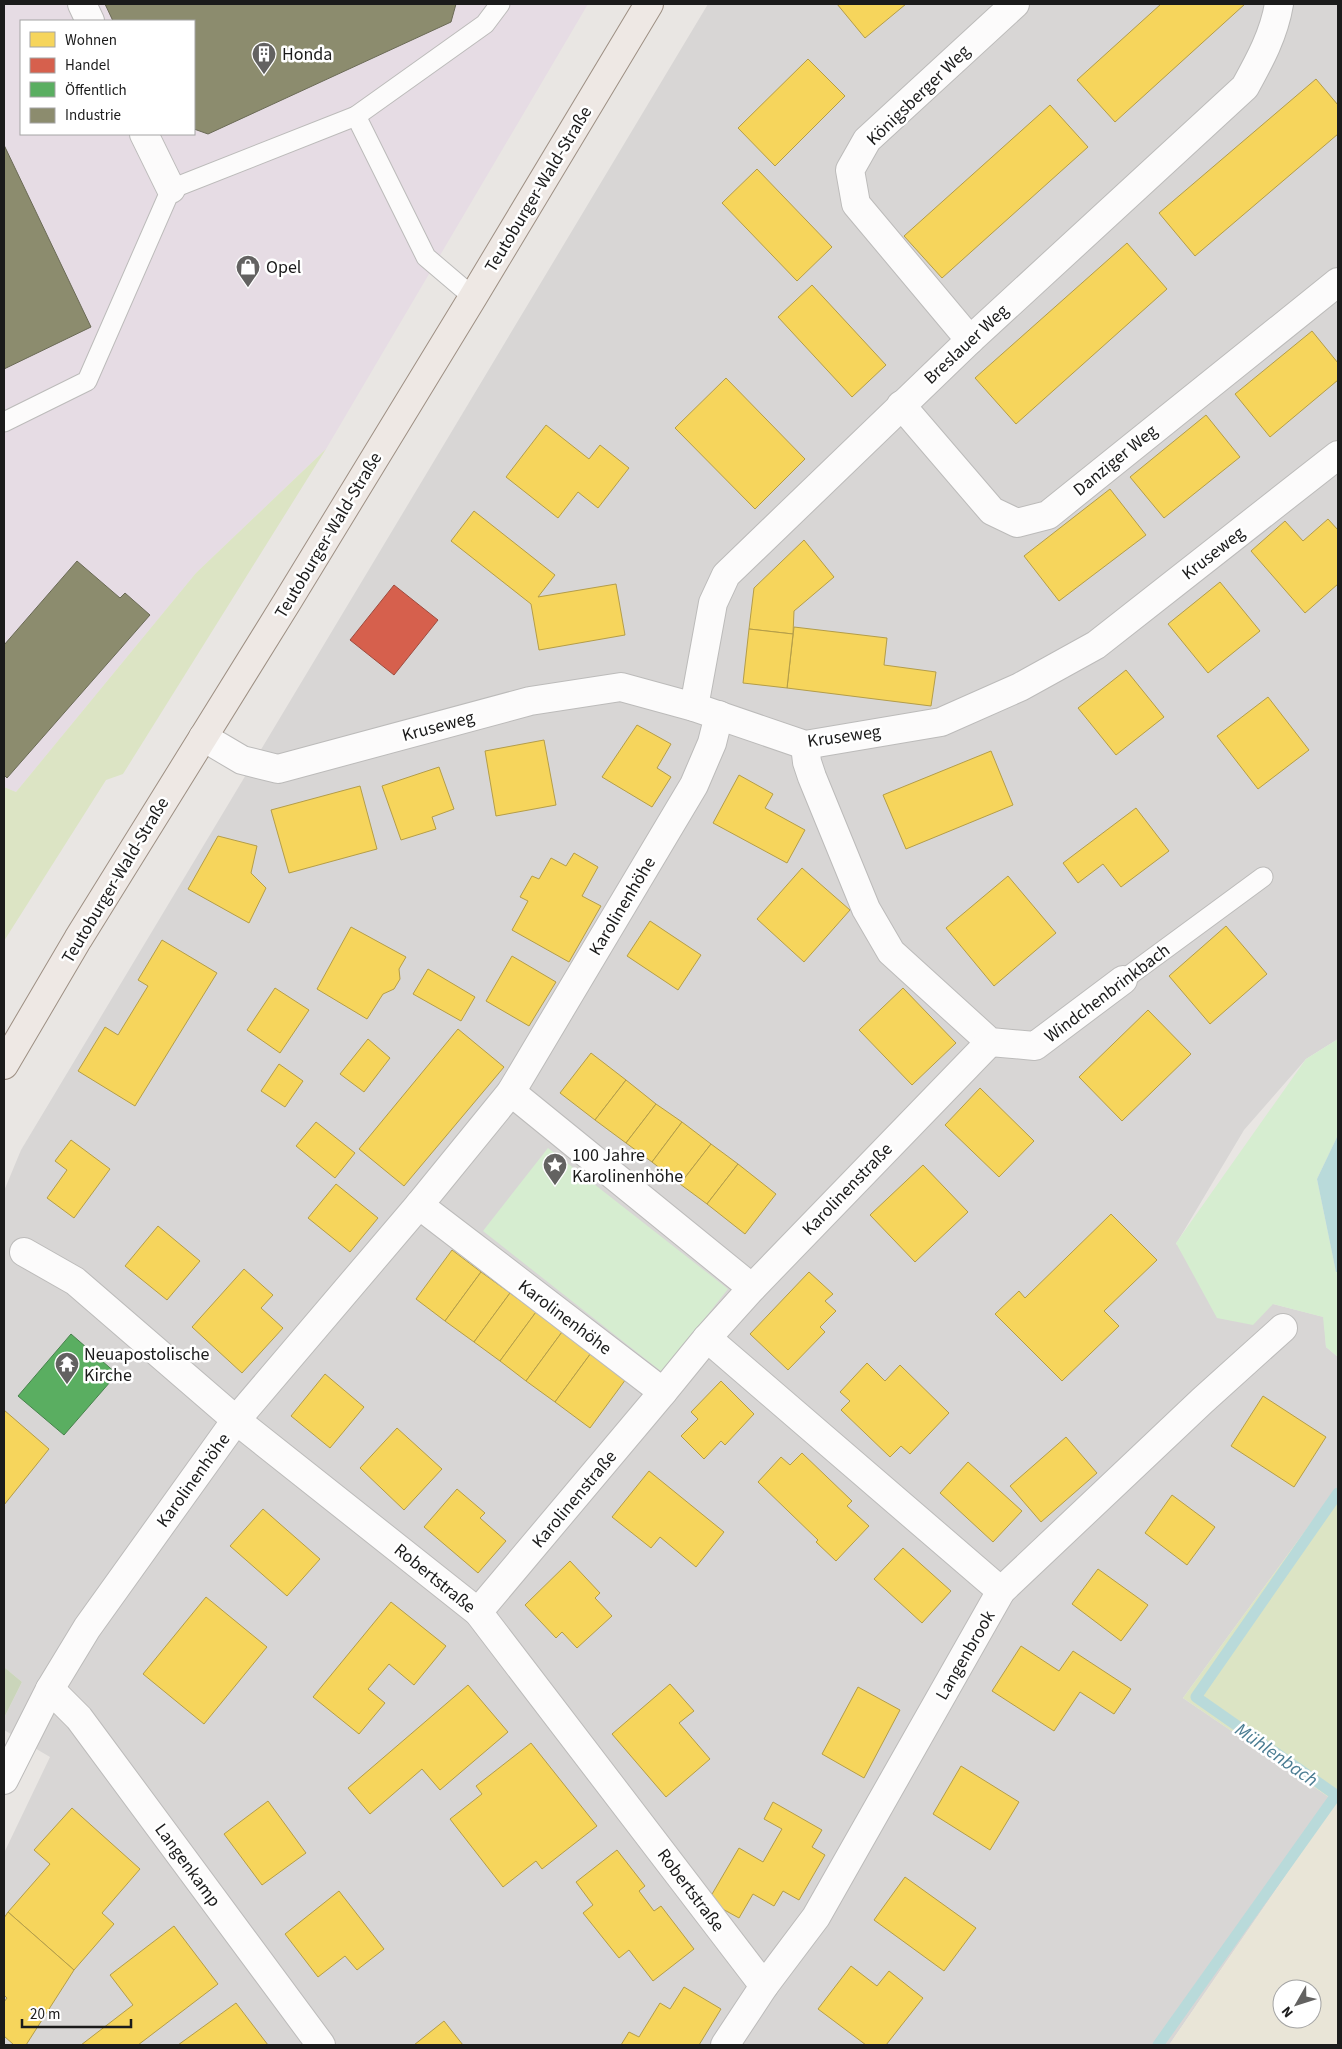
<svg xmlns="http://www.w3.org/2000/svg" width="1342" height="2049" font-family="'Source Sans 3',sans-serif">
	<style>
		.residential { fill: #d8d6d5 }
		.industrial { fill: #e6dce4; fill-rule: evenodd }
		.farmland { fill: #e9e5d7; fill-rule: evenodd }
		.grass { fill: #dce4c4 }
		.forest { fill: #cad5ba }
		.park { fill: #d6edd0 }
		.water { fill: #b9dada }
		.homes { fill: #f6d55c; stroke: #b49d48 }
		.shops { fill: #d6604d; stroke: #9e4b3e }
		.public { fill: #5aae61; stroke: #47824c }
		.industry { fill: #8c8c6e; stroke: #6a6a55 }
		.lines { fill: none; stroke-linecap: round; stroke-linejoin: round }
		.stream { stroke: #b9dada; stroke-width: 11 }
		.service-casing { stroke: #bcbbba; stroke-width: 21 }
		.minor-casing { stroke: #bcbbba; stroke-width: 30 }
		.primary-casing { stroke: #9d8f83; stroke-width: 30 }
		.service { stroke: #fcfbfb; stroke-width: 19 }
		.minor { stroke: #fcfbfb; stroke-width: 28 }
		.primary { stroke: #eee8e4; stroke-width: 28 }
		.labels { text-anchor: middle; stroke-width: 5; stroke-linejoin: round; paint-order: stroke }
		.poi-label { font-size: 18px; fill: #1b1b1b; stroke: #fff; text-anchor: start }
		.street-label { font-size: 18px; fill: #1b1b1b; stroke: #fff }
		.water-label { font-size: 19px; font-style: italic; fill: #4b7d93; stroke: #fff }
	</style>
	<rect width="100%" height="100%" fill="#e9e6e3"/>
	<path class="residential" d="M708,4H1338V1039L1306,1059L1244,1130L1176,1244L1273,1304L1324,1317L1326,1347L1338,1357V1486L1183,1698L1336,1802L1169,2045H4V1853L50,1757L4,1730V1718L22,1682L4,1667V1191L21,1150Z"/>
	<path class="industrial" d="M4,4H588L326,449L196,573L16,792L4,787ZM21,21H194V134H21Z"/>
	<path class="farmland" d="M1338,1799V2045H1169L1336,1802ZM1282,1989H1312V2019H1282Z"/>
	<g class="grass">
		<path d="M326,449L123,774L106,780L4,941V787L16,792L196,573Z"/>
		<path d="M1338,1486V1799L1336,1802L1183,1698Z"/>
	</g>
	<path class="forest" d="M4,1667L22,1682L4,1718Z"/>
	<g class="park">
		<path d="M1338,1039V1135L1317,1179L1336,1272H1338V1357L1326,1347L1323,1317L1273,1304L1253,1325L1217,1318L1176,1243L1306,1059Z"/>
		<path d="M548,1148L728,1289L662,1372L483,1231Z"/>
	</g>
	<path class="water" d="M1338,1135V1272H1336L1317,1179Z"/>
	<g class="homes">
		<path d="M837,4H906L865,38Z"/>
		<path d="M1161,4H1245L1115,122L1077,80Z"/>
		<path d="M808,59L845,96L775,166L738,128Z"/>
		<path d="M1316,79L1338,105V134L1195,256L1159,213Z"/>
		<path d="M1050,105L1088,147L942,278L904,236Z"/>
		<path d="M757,169L832,247L797,281L722,203Z"/>
		<path d="M1127,243L1167,289L1016,424L975,378Z"/>
		<path d="M812,285L886,365L852,397L778,317Z"/>
		<path d="M1312,331L1338,363V380L1270,437L1235,394Z"/>
		<path d="M726,378L805,459L755,509L675,428Z"/>
		<path d="M1206,415L1240,457L1164,518L1130,477Z"/>
		<path d="M546,425L589,459L600,445L629,468L598,508L578,492L558,518L506,477Z"/>
		<path d="M1110,489L1146,535L1059,601L1024,556Z"/>
		<path d="M474,511L555,575L538,597L616,584L625,635L539,650L531,604L451,541Z"/>
		<path d="M1328,519L1338,530V584L1305,613L1251,551L1285,521L1303,541Z"/>
		<path d="M804,540L834,577L794,611L793,634L749,629L754,588Z"/>
		<path d="M1220,582L1260,631L1208,673L1168,624Z"/>
		<path d="M794,627L887,638L884,665L936,672L931,706L787,688Z"/>
		<path d="M749,629L793,634L787,688L743,683Z"/>
		<path d="M1126,670L1164,717L1116,755L1078,708Z"/>
		<path d="M1268,697L1309,750L1258,789L1217,736Z"/>
		<path d="M637,725L671,744L657,768L671,777L652,807L602,777Z"/>
		<path d="M544,740L556,805L496,816L485,751Z"/>
		<path d="M991,751L1013,805L906,849L883,795Z"/>
		<path d="M439,767L454,809L432,817L436,829L401,840L382,786Z"/>
		<path d="M739,775L773,794L765,808L805,830L787,863L713,823Z"/>
		<path d="M360,786L377,849L289,873L271,810Z"/>
		<path d="M1136,808L1169,851L1121,887L1103,864L1078,883L1063,863Z"/>
		<path d="M218,836L257,846L251,873L266,888L249,923L188,889Z"/>
		<path d="M574,853L598,867L582,896L601,906L569,962L512,930L528,901L520,897L532,876L539,879L551,858L566,866Z"/>
		<path d="M802,868L850,910L804,962L757,919Z"/>
		<path d="M1008,876L1056,933L994,986L946,928Z"/>
		<path d="M650,921L701,955L678,990L627,956Z"/>
		<path d="M1226,926L1267,974L1210,1024L1169,976Z"/>
		<path d="M351,927L406,957L399,969L400,979L394,989L383,994L367,1019L317,989Z"/>
		<path d="M162,940L217,973L135,1106L78,1071L105,1027L118,1035L148,986L138,980Z"/>
		<path d="M512,956L556,982L529,1026L486,1001Z"/>
		<path d="M428,969L475,997L461,1021L413,994Z"/>
		<path d="M275,988L309,1010L280,1053L247,1030Z"/>
		<path d="M903,988L956,1043L912,1085L859,1030Z"/>
		<path d="M1148,1010L1191,1054L1122,1121L1079,1077Z"/>
		<path d="M458,1029L504,1067L404,1186L359,1149Z"/>
		<path d="M368,1039L390,1058L364,1092L340,1074Z"/>
		<path d="M591,1053L626,1080L595,1120L560,1093Z"/>
		<path d="M279,1064L303,1081L285,1107L261,1091Z"/>
		<path d="M626,1080L656,1104L626,1143L595,1120Z"/>
		<path d="M980,1088L1034,1141L999,1177L945,1125Z"/>
		<path d="M656,1104L682,1122L652,1162L626,1143Z"/>
		<path d="M316,1122L355,1153L335,1178L296,1146Z"/>
		<path d="M682,1122L711,1144L680,1184L652,1162Z"/>
		<path d="M71,1140L110,1169L74,1218L47,1198L67,1170L55,1161Z"/>
		<path d="M711,1144L738,1164L707,1204L680,1184Z"/>
		<path d="M738,1164L776,1194L745,1234L707,1204Z"/>
		<path d="M923,1165L968,1212L915,1262L870,1215Z"/>
		<path d="M336,1184L378,1218L350,1252L308,1218Z"/>
		<path d="M1111,1214L1157,1260L1104,1311L1119,1326L1062,1381L995,1314L1019,1291L1025,1298Z"/>
		<path d="M158,1226L200,1261L167,1300L125,1266Z"/>
		<path d="M452,1250L481,1272L445,1321L416,1299Z"/>
		<path d="M244,1269L273,1295L261,1308L283,1328L242,1373L192,1327Z"/>
		<path d="M481,1272L510,1293L474,1342L445,1321Z"/>
		<path d="M809,1272L833,1294L825,1301L836,1311L820,1327L825,1332L788,1370L750,1334Z"/>
		<path d="M510,1293L536,1312L500,1361L474,1342Z"/>
		<path d="M536,1312L562,1332L526,1381L500,1361Z"/>
		<path d="M562,1332L591,1353L555,1402L526,1381Z"/>
		<path d="M591,1353L626,1379L590,1428L555,1402Z"/>
		<path d="M867,1363L885,1381L900,1365L949,1413L910,1454L901,1446L890,1457L841,1410L850,1401L840,1392Z"/>
		<path d="M325,1374L364,1407L330,1448L291,1416Z"/>
		<path d="M721,1381L754,1414L725,1445L721,1441L704,1459L681,1436L698,1419L691,1412Z"/>
		<path d="M1263,1396L1326,1437L1294,1487L1231,1446Z"/>
		<path d="M4,1410L49,1449L4,1505Z"/>
		<path d="M397,1428L442,1469L404,1510L360,1468Z"/>
		<path d="M1066,1437L1097,1473L1041,1522L1010,1486Z"/>
		<path d="M802,1453L852,1501L847,1506L869,1526L836,1561L816,1542L818,1540L758,1482L781,1457L790,1465Z"/>
		<path d="M968,1462L1022,1511L993,1542L940,1493Z"/>
		<path d="M649,1471L724,1532L696,1567L660,1537L651,1548L612,1517Z"/>
		<path d="M457,1489L485,1513L480,1518L506,1541L478,1573L424,1527Z"/>
		<path d="M1172,1495L1215,1527L1187,1565L1145,1533Z"/>
		<path d="M263,1509L320,1559L287,1596L230,1546Z"/>
		<path d="M903,1548L951,1591L922,1623L874,1579Z"/>
		<path d="M570,1561L600,1593L595,1598L612,1616L577,1648L562,1632L556,1638L525,1605Z"/>
		<path d="M1098,1569L1148,1605L1121,1641L1072,1604Z"/>
		<path d="M206,1597L267,1647L204,1724L143,1674Z"/>
		<path d="M391,1602L446,1646L414,1685L389,1664L368,1689L385,1703L359,1734L313,1697Z"/>
		<path d="M1021,1646L1059,1671L1073,1651L1131,1689L1114,1714L1080,1692L1054,1731L992,1691Z"/>
		<path d="M670,1684L694,1711L679,1723L710,1759L666,1797L612,1734Z"/>
		<path d="M468,1685L508,1732L440,1790L422,1769L370,1814L348,1788Z"/>
		<path d="M858,1687L900,1710L864,1778L822,1754Z"/>
		<path d="M531,1743L597,1826L542,1869L536,1861L503,1887L450,1819L482,1794L476,1786Z"/>
		<path d="M961,1766L1019,1802L990,1850L933,1814Z"/>
		<path d="M268,1801L306,1853L262,1885L224,1834Z"/>
		<path d="M773,1802L822,1830L812,1847L825,1855L799,1900L783,1891L774,1906L753,1894L739,1918L708,1901L739,1848L763,1862L782,1829L764,1819Z"/>
		<path d="M72,1808L140,1869L102,1913L114,1924L74,1970L8,1912L50,1864L34,1850Z"/>
		<path d="M617,1850L645,1886L639,1891L654,1911L661,1906L694,1949L653,1981L629,1950L619,1958L583,1913L593,1905L576,1882Z"/>
		<path d="M905,1877L976,1928L944,1971L874,1920Z"/>
		<path d="M339,1891L384,1949L357,1970L345,1956L318,1977L285,1934Z"/>
		<path d="M8,1912L74,1970L26,2045H14L4,2036V2002L7,1998L4,1995V1918Z"/>
		<path d="M174,1926L218,1984L138,2045H81L133,2005L110,1975Z"/>
		<path d="M851,1966L877,1986L889,1971L923,1998L886,2045H866L818,2009Z"/>
		<path d="M684,1987L721,2009L699,2045H621L629,2032L639,2037L660,2003L670,2009Z"/>
		<path d="M236,2003L268,2045H178Z"/>
		<path d="M444,2021L463,2045H414Z"/>
	</g>
	<path class="shops" d="M394,585L438,620L394,675L350,640Z"/>
	<path class="public" d="M71,1334L117,1374L64,1435L18,1396Z"/>
	<g class="industry">
		<path d="M105,4H456L451,22L208,134L194,129V21H113Z"/>
		<path d="M4,145L91,327L4,369Z"/>
		<path d="M77,561L120,598L125,593L150,615L7,778L4,775V645Z"/>
	</g>
	<g class="lines">
		<path class="stream" d="M1158,2045L1336,1795L1196,1697L1338,1493"/>
		<defs>
			<g id="service">
				<path d="M356,116L426,257L473,297"/>
				<path d="M4,422L87,381L171,189L356,116L485,24L500,4"/>
				<path d="M1123,980L1263,877"/>
			</g>
			<g id="minor">
				<path d="M82,4L90,21"/>
				<path d="M144,134L171,189"/>
				<path d="M970,340L856,204L850,170L867,140L1015,4"/>
				<path d="M901,405L992,511L1017,523L1048,515L1338,282"/>
				<path d="M694,707L713,603L726,575L970,340L1245,87C1260,60 1274,34 1279,4"/>
				<path d="M203,737L242,760L278,769L530,701L621,687L694,707L805,745L941,722L1020,687L1096,645L1338,455"/>
				<path d="M805,745L807,762L812,777L866,909L891,952L990,1042L1035,1046L1123,980"/>
				<path d="M511,1092L752,1288"/>
				<path d="M419,1205L663,1392"/>
				<path d="M24,1252L75,1281L236,1420L478,1612L764,1986"/>
				<path d="M707,1338L1001,1591"/>
				<path d="M478,1612L663,1392L707,1338L752,1288L990,1042"/>
				<path d="M50,1689L79,1718L321,2045"/>
				<path d="M4,1780L50,1689L87,1628L236,1420L419,1205L511,1092L694,785L712,743L719,715"/>
				<path d="M725,2045L764,1986L816,1917L1001,1591L1202,1401L1283,1328"/>
			</g>
			<path id="primary" d="M4,1065L78,939L287,602L473,297L649,4"/>
		</defs>
		<use href="#service" class="service-casing"/>
		<use href="#minor" class="minor-casing"/>
		<use href="#primary" class="primary-casing"/>
		<use href="#service" class="service"/>
		<use href="#minor" class="minor"/>
		<use href="#primary" class="primary"/>
	</g>
	<defs>
		<symbol id="building-pin" viewBox="-11 -11 22 30"><path d="M0 17L-7.5 6A9.5 9.5 0 1 1 7.5 6Z" fill="#636261" stroke="#fff"/><path d="M-4-6H4V6H1V3H-1V6H-4ZM-2.5-4.3h1.7v1.8h-1.7ZM.8-4.3h1.7v1.8H.8ZM-2.5-1h1.7V.8h-1.7ZM.8-1h1.7V.8H.8Z" fill="#fff"/></symbol>
		<symbol id="shop-pin" viewBox="-11 -11 22 30"><path d="M0 17L-7.5 6A9.5 9.5 0 1 1 7.5 6Z" fill="#636261" stroke="#fff"/><path d="M-5-2.5h2.3a2.7 3.5 0 0 1 5.4 0H5L5.5 6h-11ZM-1.5-2.5h3a1.5 2.3 0 0 0-3 0Z" fill="#fff"/></symbol>
		<symbol id="sight-pin" viewBox="-11 -11 22 30"><path d="M0 17L-7.5 6A9.5 9.5 0 1 1 7.5 6Z" fill="#636261" stroke="#fff"/><path d="M0-6L1.8-2.2L6-1.7L2.9 1.2L3.7 5.4L0 3.3L-3.7 5.4L-2.9 1.2L-6-1.7L-1.8-2.2Z" fill="#fff"/></symbol>
		<symbol id="temple-pin" viewBox="-11 -11 22 30"><path d="M0 17L-7.5 6A9.5 9.5 0 1 1 7.5 6Z" fill="#636261" stroke="#fff"/><path d="M0-6L5-2H3V0L6.5 2.5H4V6H1.5V3h-3V6H-4V2.5H-6.5L-3 0V-2H-5Z" fill="#fff"/></symbol>
	</defs>
	<g fill-rule="evenodd">
		<use href="#building-pin" x="250" y="40" width="28" height="38"/>
		<use href="#shop-pin" x="234" y="253" width="28" height="38"/>
		<use href="#sight-pin" x="541" y="1151" width="28" height="38"/>
		<use href="#temple-pin" x="53" y="1350" width="28" height="38"/>
	</g>
	<g class="labels">
		<g class="poi-label">
			<text x="282" y="60">Honda</text>
			<text x="266" y="273">Opel</text>
			<text x="572" y="1161">100 Jahre<tspan x="572" dy="21">Karolinenhöhe</tspan></text>
			<text x="84" y="1360">Neuapostolische<tspan x="84" dy="21">Kirche</tspan></text>
		</g>
		<g class="street-label">
			<text transform="translate(918 95) rotate(-44)" y="6">Königsberger Weg</text>
			<text transform="translate(538 189) rotate(-59)" y="6">Teutoburger-Wald-Straße</text>
			<text transform="translate(966 344) rotate(-43)" y="6">Breslauer Weg</text>
			<text transform="translate(1115 460) rotate(-39)" y="6">Danziger Weg</text>
			<text transform="translate(328 535) rotate(-59)" y="6">Teutoburger-Wald-Straße</text>
			<text transform="translate(1213 553) rotate(-38)" y="6">Kruseweg</text>
			<text transform="translate(438 726) rotate(-15)" y="6">Kruseweg</text>
			<text transform="translate(844 736) rotate(-8)" y="6">Kruseweg</text>
			<text transform="translate(115 880) rotate(-59)" y="6">Teutoburger-Wald-Straße</text>
			<text transform="translate(622 906) rotate(-59)" y="6">Karolinenhöhe</text>
			<text transform="translate(1107 993) rotate(-37)" y="6">Windchenbrinkbach</text>
			<text transform="translate(847 1189) rotate(-46)" y="6">Karolinenstraße</text>
			<text transform="translate(565 1317) rotate(37)" y="6">Karolinenhöhe</text>
			<text transform="translate(193 1480) rotate(-54)" y="6">Karolinenhöhe</text>
			<text transform="translate(574 1499) rotate(-50)" y="6">Karolinenstraße</text>
			<text transform="translate(435 1578) rotate(39)" y="6">Robertstraße</text>
			<text transform="translate(965 1655) rotate(-60)" y="6">Langenbrook</text>
			<text transform="translate(188 1865) rotate(54)" y="6">Langenkamp</text>
			<text transform="translate(691 1890) rotate(53)" y="6">Robertstraße</text>
		</g>
		<g class="water-label">
			<text transform="translate(1277 1754) rotate(35)" y="7">Mühlenbach</text>
		</g>
	</g>
	<rect width="1342" height="2049" fill="none" stroke="#1b1b1b" stroke-width="10"/>
	<rect x="20" y="20" width="175" height="115" fill="#ffffff" stroke="#a4a4a4"/>
	<rect x="30" y="32" width="25" height="15" fill="#f6d55c" stroke="#a4a4a4"/>
	<text x="65" y="45" font-size="15" fill="#1b1b1b">Wohnen</text>
	<rect x="30" y="58" width="25" height="15" fill="#d6604d" stroke="#a4a4a4"/>
	<text x="65" y="70" font-size="15" fill="#1b1b1b">Handel</text>
	<rect x="30" y="82" width="25" height="15" fill="#5aae61" stroke="#a4a4a4"/>
	<text x="65" y="95" font-size="15" fill="#1b1b1b">Öffentlich</text>
	<rect x="30" y="108" width="25" height="15" fill="#8c8c6e" stroke="#a4a4a4"/>
	<text x="65" y="120" font-size="15" fill="#1b1b1b">Industrie</text>
	<g transform="translate(1297 2004) rotate(231)"><circle r="24" fill="#ffffff" stroke="#a4a4a4"/>
	<path d="M0-4L9 19L0 12L-9 19Z" fill="#636261"/>
	<text y="-8" font-size="14" font-weight="bold" text-anchor="middle" fill="#1b1b1b">N</text>
	</g>
	<path d="M22 2019v8h109v-8" fill="none" stroke="#1b1b1b" stroke-width="2.5"/>
	<text x="30" y="2019" font-size="15" fill="#1b1b1b" stroke="#ffffff" stroke-width="4" paint-order="stroke">20 m</text>
</svg>
